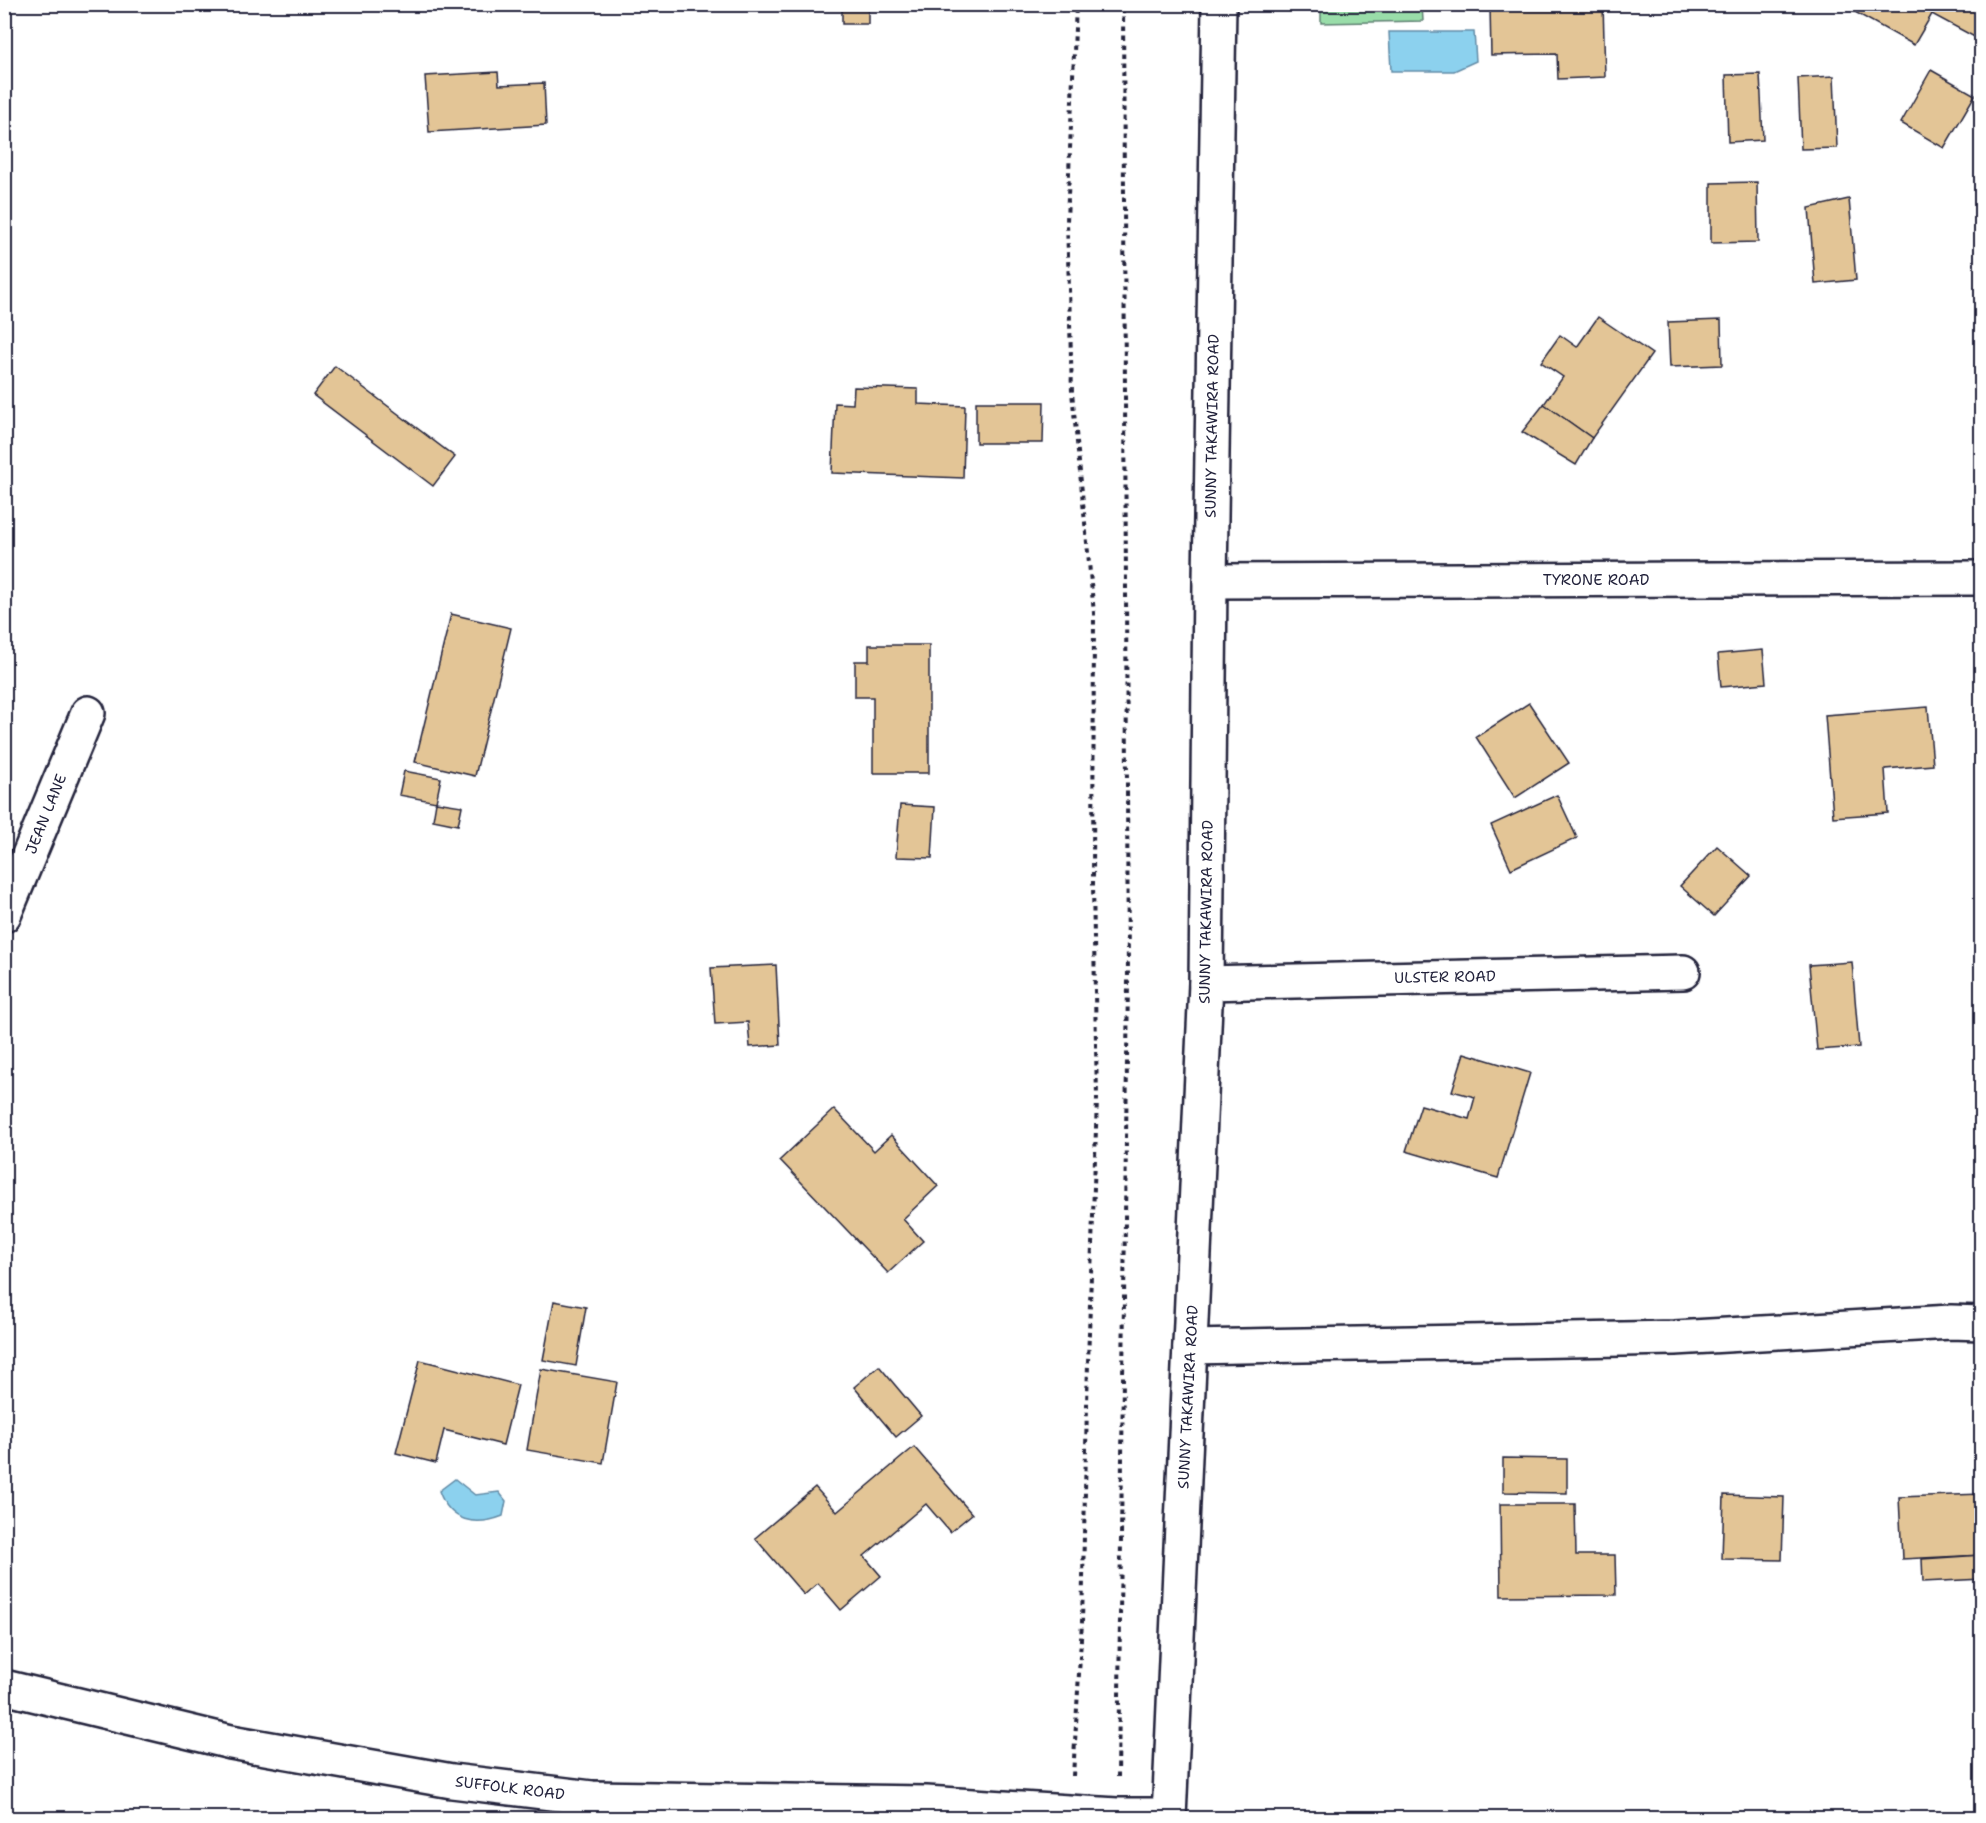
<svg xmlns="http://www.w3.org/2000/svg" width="1986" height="1823" font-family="'Shantell Sans',sans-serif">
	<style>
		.green { fill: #99dda9; stroke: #5e8072; stroke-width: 1.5 }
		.water { fill: #8cd1ee; stroke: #628ba6; stroke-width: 1.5 }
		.building { fill: #e3c596; stroke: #22223b; stroke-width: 1.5 }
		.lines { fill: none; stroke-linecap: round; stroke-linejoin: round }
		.minor-casing { stroke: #22223b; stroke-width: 38 }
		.tertiary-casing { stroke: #22223b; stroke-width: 38 }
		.secondary-casing { stroke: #22223b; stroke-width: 38 }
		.path { stroke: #22223b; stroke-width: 4; stroke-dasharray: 4.5 4.5; stroke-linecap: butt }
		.minor { stroke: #fff; stroke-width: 33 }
		.tertiary { stroke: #fff; stroke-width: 33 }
		.secondary { stroke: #fff; stroke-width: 33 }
		.labels { text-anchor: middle; stroke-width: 6; stroke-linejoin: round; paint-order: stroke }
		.street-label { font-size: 15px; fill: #22223b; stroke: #fff }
	</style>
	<rect width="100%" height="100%" fill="#fff"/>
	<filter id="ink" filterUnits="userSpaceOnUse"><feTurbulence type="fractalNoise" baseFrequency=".0167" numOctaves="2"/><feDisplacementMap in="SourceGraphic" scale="12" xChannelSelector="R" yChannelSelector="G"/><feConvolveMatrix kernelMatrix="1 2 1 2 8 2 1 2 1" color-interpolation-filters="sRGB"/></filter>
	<g filter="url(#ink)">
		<path class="green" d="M1321,5H1422L1423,21L1321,23Z"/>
		<g class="water">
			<path d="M1389,32H1474L1476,61L1454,71H1391Z"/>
			<path d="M455,1479L475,1495L499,1492L506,1501L503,1516C475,1527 450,1522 439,1491Z"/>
		</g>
		<g class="building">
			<rect x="842" y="4" width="26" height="20"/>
			<path d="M1603,4L1605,77L1558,79L1557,54L1491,55L1490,6Z"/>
			<path d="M1845,4H1982V41L1932,14L1914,45L1844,6Z"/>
			<path d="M1931,70L1975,95L1944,148L1901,123Z"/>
			<path d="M498,72L499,85L544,83L546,125L429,132L425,76Z"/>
			<path d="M1760,74L1763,140L1728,142L1726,75Z"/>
			<path d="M1834,76L1837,148L1801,149L1798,78Z"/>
			<path d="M1757,182L1758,242L1711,243V183Z"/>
			<path d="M1849,199L1856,280L1815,284L1809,208Z"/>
			<path d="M1598,317L1652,354L1592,438L1544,404L1563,377L1541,362L1560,335L1577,347Z"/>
			<path d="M1721,320L1722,365L1670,367L1668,322Z"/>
			<path d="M335,366L455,457L433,486L313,395Z"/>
			<path d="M854,387L918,389V404L965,406L963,478L832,473L835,403L853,404Z"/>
			<path d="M976,402H1044L1043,443H976Z"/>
			<path d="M1544,404L1592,438L1576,465L1522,432Z"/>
			<path d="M451,614L511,628L475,776L415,762Z"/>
			<path d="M869,645H929V773H873V697H855V661H869Z"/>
			<path d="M1763,650L1766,683L1721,687L1718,654Z"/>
			<path d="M1529,703L1569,763L1515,798L1476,737Z"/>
			<path d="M1928,707L1933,765L1885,769L1888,813L1833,817L1825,715Z"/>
			<path d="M404,771L441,778L436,802L399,795Z"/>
			<path d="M1557,795L1577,838L1511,869L1491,825Z"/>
			<path d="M436,802L462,806L458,825L433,820Z"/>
			<path d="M900,805L935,807L932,858L896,857Z"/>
			<path d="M1717,846L1751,876L1714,916L1680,886Z"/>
			<path d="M1852,962L1859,1047L1817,1050L1809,965Z"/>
			<path d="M776,965L780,1045L750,1047L748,1022L715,1024L711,968Z"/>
			<path d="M1464,1053L1530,1073L1498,1178L1406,1151L1421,1105L1469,1119L1475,1097L1452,1091Z"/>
			<path d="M834,1109L874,1151L891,1135L938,1186L903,1219L923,1241L888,1273L780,1160Z"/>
			<path d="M554,1301L586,1307L576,1366L543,1360Z"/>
			<path d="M420,1360L518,1385L503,1445L444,1430L436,1463L396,1453Z"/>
			<path d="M879,1366L921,1416L896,1437L854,1387Z"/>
			<path d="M541,1369L617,1382L603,1463L527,1450Z"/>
			<path d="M914,1447L972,1514L950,1532L926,1504L864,1556L881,1576L841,1610L818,1583L804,1595L755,1538L815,1487L837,1512Z"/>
			<path d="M1503,1458L1567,1459V1493L1503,1492Z"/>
			<path d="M1982,1494V1555L1902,1559L1899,1497Z"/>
			<path d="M1724,1495L1784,1497L1782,1560L1722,1559Z"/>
			<path d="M1500,1504H1575L1576,1555H1615L1616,1595L1501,1596Z"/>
			<path d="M1982,1555V1579L1923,1582L1922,1559Z"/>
		</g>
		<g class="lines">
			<defs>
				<g id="minor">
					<path d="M1210,581L1982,578"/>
					<path d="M4,915L88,713"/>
					<path d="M1206,983L1683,972"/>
					<path d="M1190,1347L1675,1338L1951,1322L1982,1323"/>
				</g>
				<path id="tertiary" d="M4,1687L231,1742L452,1781L592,1798L926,1803L1117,1815H1169"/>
				<path id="secondary" d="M1169,1818L1206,983L1210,581L1219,4"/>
			</defs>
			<use href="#minor" class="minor-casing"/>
			<use href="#tertiary" class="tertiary-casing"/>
			<use href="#secondary" class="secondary-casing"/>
			<g class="path">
				<path d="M1073,1776L1082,1622L1088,1362L1097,1099L1093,885L1094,613L1072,392L1067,221L1076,4"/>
				<path d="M1118,1777L1128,980L1123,4"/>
			</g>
			<use href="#minor" class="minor"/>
			<use href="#tertiary" class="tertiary"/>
			<use href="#secondary" class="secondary"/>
		</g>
	</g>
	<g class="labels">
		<g class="street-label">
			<text transform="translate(1212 426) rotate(-89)" y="5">SUNNY TAKAWIRA ROAD</text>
			<text x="1596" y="585">TYRONE ROAD</text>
			<text transform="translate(46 814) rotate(-68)" y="5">JEAN LANE</text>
			<text transform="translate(1206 912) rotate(-89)" y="5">SUNNY TAKAWIRA ROAD</text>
			<text transform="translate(1445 977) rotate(-1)" y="5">ULSTER ROAD</text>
			<text transform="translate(1188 1397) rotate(-87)" y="5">SUNNY TAKAWIRA ROAD</text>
			<text transform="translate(510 1788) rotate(7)" y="5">SUFFOLK ROAD</text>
		</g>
	</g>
	<rect width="1986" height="1823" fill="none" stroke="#fff" stroke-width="24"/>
	<rect x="12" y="12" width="1962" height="1799" fill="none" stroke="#22223b" stroke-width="2" filter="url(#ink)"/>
</svg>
